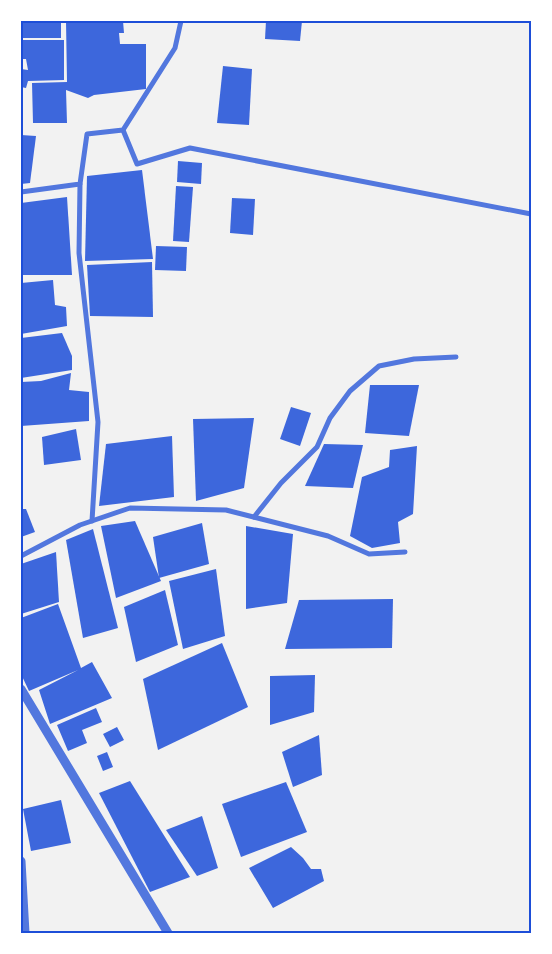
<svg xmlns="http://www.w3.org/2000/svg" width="552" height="954" font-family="'Asap Condensed',sans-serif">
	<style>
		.building { fill: #3d67dc }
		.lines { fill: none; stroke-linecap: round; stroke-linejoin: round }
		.minor { stroke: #5277de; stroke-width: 5 }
		.tertiary { stroke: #5277de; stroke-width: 9 }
		.neatline { fill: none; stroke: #1d4ed8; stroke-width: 2 }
	</style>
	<rect width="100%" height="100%" fill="#f2f2f2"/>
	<g class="building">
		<rect x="21" y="21" width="40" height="17"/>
		<path d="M66,21H123L124,33H119L120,44H146V89L94,95L88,98L66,90L67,123H33L32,83L67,82Z"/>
		<path d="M266,21H302L300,41L265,39Z"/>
		<path d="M21,40H64V80L28,81L26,88L21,87V69L28,70L26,59H21Z"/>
		<path d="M223,66L252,69L249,125L217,123Z"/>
		<path d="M21,135L36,136L30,183L21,184Z"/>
		<path d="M178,161L202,163L201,184L177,182Z"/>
		<path d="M142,170L153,259L85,261L87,176Z"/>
		<path d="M176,186L193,187L189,242L173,241Z"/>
		<path d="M67,197L72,275H21V203Z"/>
		<path d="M232,198L255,199L253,235L230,233Z"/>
		<path d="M156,246L187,247L186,271L155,270Z"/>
		<path d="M152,262L153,317L90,316L87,265Z"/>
		<path d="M53,280L55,305L66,307L67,326L21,334V283Z"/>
		<path d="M62,333L72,356V370L21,378V338Z"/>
		<path d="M71,373L69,390L89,392V421L21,426V382L41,381Z"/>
		<path d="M370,385H419L409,436L365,433Z"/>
		<path d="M291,407L311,413L300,446L280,439Z"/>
		<path d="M254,418L244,488L196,501L193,419Z"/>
		<path d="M76,429L81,460L44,465L42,437Z"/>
		<path d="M172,436L174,497L99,506L106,444Z"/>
		<path d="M324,444L363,445L353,488L305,486Z"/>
		<path d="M417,446L413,514L398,522L400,543L372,548L350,536L362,477L389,467L390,450Z"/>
		<path d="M21,509H26L35,532L21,537Z"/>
		<path d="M135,521L161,581L116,598L101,526Z"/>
		<path d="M202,523L209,564L159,578L153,537Z"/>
		<path d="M246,526L293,534L287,603L246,609Z"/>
		<path d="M93,529L118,628L83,638L66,540Z"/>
		<path d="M56,552L59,602L21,614V564Z"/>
		<path d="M216,569L225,636L183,649L169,581Z"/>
		<path d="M165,590L178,645L136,662L124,607Z"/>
		<path d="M393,599L392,648L285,649L299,600Z"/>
		<path d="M58,604L81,668L92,662L112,698L50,724L39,690L78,670L29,691L21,674V618Z"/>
		<path d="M222,643L248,707L158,750L143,679Z"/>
		<path d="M315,675L314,712L270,725V676Z"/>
		<path d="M96,708L102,722L82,730L87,743L68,751L57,725Z"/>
		<path d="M117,727L124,740L110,747L103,734Z"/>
		<path d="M319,735L322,775L293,787L282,752Z"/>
		<path d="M107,752L113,767L103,771L97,756Z"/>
		<path d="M130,781L190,877L150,892L99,793Z"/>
		<path d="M286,782L307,832L241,857L222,804Z"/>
		<path d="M61,800L71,843L31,851L23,809Z"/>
		<path d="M202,816L218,868L197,876L166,830Z"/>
		<path d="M291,847L303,858L311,869H321L324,881L273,908L249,868Z"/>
	</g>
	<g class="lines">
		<g class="minor">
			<path d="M123,130L137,164L190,148L531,214"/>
			<path d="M80,184L79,253L98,422L92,521"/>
			<path d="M21,192L80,184L87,134L123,130L175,48L181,21"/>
			<path d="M254,517L281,483L317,447L330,418L350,391L379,366L414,359L456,357"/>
			<path d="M21,556L80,525L130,508L226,510L328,536L369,554L405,552"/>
		</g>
		<g class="tertiary">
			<path d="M21,689L168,933"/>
			<path d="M21,861L25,933"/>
		</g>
	</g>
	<rect width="552" height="954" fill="none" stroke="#ffffff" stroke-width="45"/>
	<rect x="22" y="22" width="508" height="910" class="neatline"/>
</svg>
